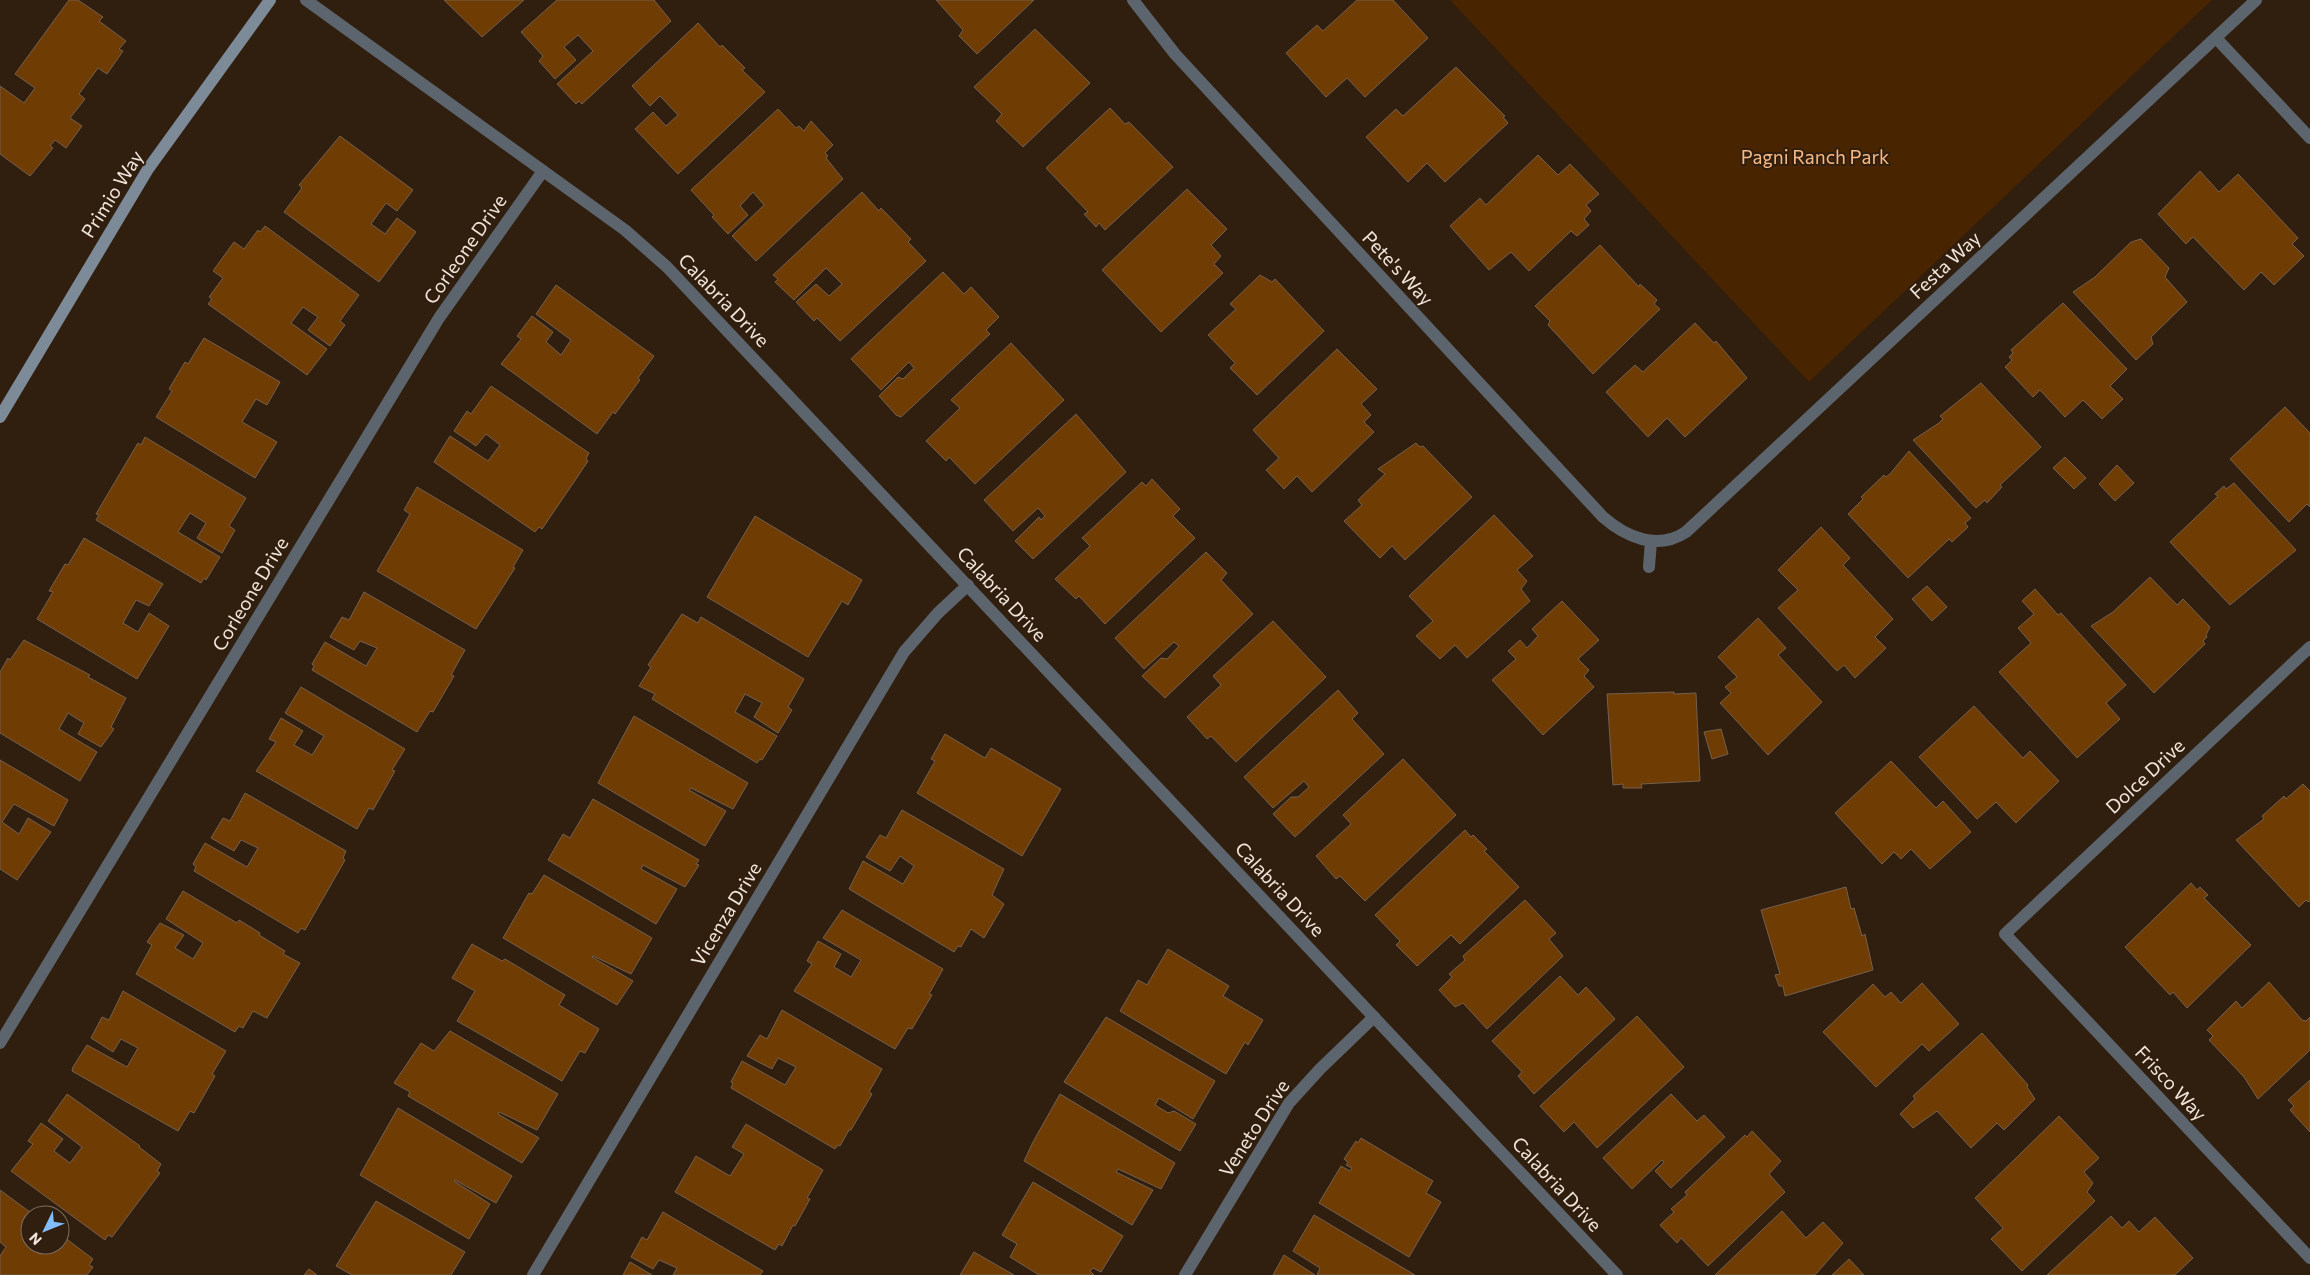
<svg xmlns="http://www.w3.org/2000/svg" width="2310" height="1275" font-family="Commissioner,sans-serif">
	<style>
		.green { fill: #492400 }
		.building { fill: #6f3c03; stroke: #75604f }
		.lines { fill: none; stroke-linecap: round; stroke-linejoin: round }
		.street { stroke: #5c656d; stroke-width: 12 }
		.secondary { stroke: #7d8a98; stroke-width: 12 }
		.labels { text-anchor: middle; stroke-width: 4; stroke-linejoin: round; paint-order: stroke }
		.park-label { font-size: 19px; fill: #f8b985; stroke: #301e0e }
		.street-label { font-size: 19px; fill: #f1e5db; stroke: #301e0e }
	</style>
	<rect width="100%" height="100%" fill="#301e0e"/>
	<path class="green" d="M1450,0H2212L1809,382Z"/>
	<g class="building">
		<path d="M69,0H78L103,17L99,21L126,41L119,49L123,51L107,74L98,68L79,94L85,99L70,118L82,126L66,148L55,140L50,146L53,148L30,176L0,154V86L24,103L35,88L15,74Z"/>
		<path d="M444,0H524L482,37Z"/>
		<path d="M557,0H654L671,21L582,104L579,101L576,104L557,84L593,51L578,35L564,47L576,60L555,79L539,61L543,56L521,32Z"/>
		<path d="M936,0H1034L977,54L959,36L963,30Z"/>
		<path d="M1357,0H1393L1428,38L1365,97L1347,78L1326,97L1286,53L1317,25L1323,31Z"/>
		<path d="M698,23L720,47L722,45L745,68L742,70L765,92L678,174L635,129L653,112L666,126L678,115L660,96L650,106L632,86Z"/>
		<path d="M1035,29L1090,83L1023,147L996,121L1002,114L974,87Z"/>
		<path d="M1456,67L1505,116L1503,117L1508,123L1445,182L1427,163L1408,182L1366,137L1396,109L1403,116Z"/>
		<path d="M1110,108L1125,124L1129,122L1173,167L1105,230L1099,223L1096,227L1084,214L1088,212L1046,168Z"/>
		<path d="M778,109L796,128L799,126L804,131L811,121L833,145L825,153L828,156L826,158L843,179L756,261L732,236L764,205L753,192L740,206L748,215L728,234L712,217L714,215L691,190Z"/>
		<path d="M340,136L413,190L397,211L386,203L371,224L385,234L397,218L416,232L379,282L284,212L302,188L299,185Z"/>
		<path d="M1538,155L1558,175L1570,164L1599,194L1586,205L1591,211L1584,219L1589,225L1577,236L1571,231L1529,271L1511,252L1489,270L1450,226L1480,198L1486,205Z"/>
		<path d="M2200,171L2219,192L2238,174L2298,238L2292,244L2304,256L2274,285L2261,272L2244,290L2193,237L2186,244L2158,214Z"/>
		<path d="M1187,189L1227,229L1211,245L1221,256L1214,264L1223,273L1161,332L1102,270Z"/>
		<path d="M862,192L879,211L881,208L911,239L908,242L926,261L840,341L817,318L814,321L812,319L796,302L816,284L829,296L842,284L826,268L794,300L775,282L778,279L773,275Z"/>
		<path d="M265,226L359,295L340,321L345,325L330,346L308,330L318,317L303,307L291,323L327,349L307,375L208,304L212,299L209,297L223,278L213,271L234,242L244,249L258,230L260,232Z"/>
		<path d="M2141,239L2169,268L2165,277L2187,302L2151,337L2153,344L2136,360L2073,292L2095,277L2131,242Z"/>
		<path d="M1600,245L1639,287L1640,284L1657,300L1654,304L1660,309L1593,374L1548,325L1550,321L1535,306Z"/>
		<path d="M943,272L964,294L971,287L999,317L986,330L990,334L901,417L896,415L879,396L898,377L903,379L914,368L909,362L881,390L851,359Z"/>
		<path d="M1260,275L1272,282L1275,279L1324,331L1257,395L1230,368L1235,363L1208,335L1236,309L1230,304Z"/>
		<path d="M556,285L654,356L638,378L640,380L615,414L613,412L597,434L501,364L521,339L517,336L532,316L553,332L546,342L561,355L571,340L536,314Z"/>
		<path d="M2063,303L2127,369L2110,386L2123,399L2102,419L2083,400L2065,417L2040,390L2033,397L2005,367L2012,360L2009,357L2013,353L2011,350Z"/>
		<path d="M1695,323L1714,343L1716,341L1747,378L1685,437L1667,418L1648,437L1606,392L1635,365L1643,372Z"/>
		<path d="M204,338L280,382L267,405L256,399L242,422L277,442L255,478L156,417L172,391L169,389L185,362L188,364Z"/>
		<path d="M1011,343L1064,400L975,484L949,457L946,461L926,441L960,408L951,400Z"/>
		<path d="M1337,349L1377,389L1361,404L1371,415L1364,422L1374,432L1312,492L1297,476L1284,489L1266,470L1279,458L1253,430Z"/>
		<path d="M1981,383L2041,447L2000,485L2002,487L1987,503L1985,500L1976,508L1913,440L1939,423L1943,419L1940,416Z"/>
		<path d="M491,386L589,453L586,459L588,461L578,476L542,529L539,527L535,532L434,462L450,436L488,461L500,445L486,434L476,446L454,431L467,411L471,414Z"/>
		<path d="M2285,407L2310,433V507L2307,504L2289,522L2230,459Z"/>
		<path d="M1076,414L1126,472L1033,559L1015,541L1039,517L1041,520L1045,516L1038,508L1013,531L984,500Z"/>
		<path d="M145,437L246,498L229,526L235,530L222,553L197,538L206,523L190,513L178,532L220,557L206,580L204,578L201,583L96,520L99,515L96,514L138,443L141,445Z"/>
		<path d="M1416,443L1420,447L1423,446L1472,497L1405,560L1392,546L1380,558L1344,521L1362,505L1358,500L1385,474L1378,469Z"/>
		<path d="M1909,451L1971,518L1965,523L1968,527L1952,542L1949,539L1908,578L1848,514L1863,499L1861,497L1884,475L1886,477L1890,474Z"/>
		<path d="M2065,457L2086,478L2074,489L2053,468Z"/>
		<path d="M2117,465L2134,483L2115,501L2099,484Z"/>
		<path d="M1152,479L1180,509L1173,516L1195,538L1105,624L1079,596L1076,599L1055,579L1090,546L1082,538L1142,482L1146,486Z"/>
		<path d="M2234,483L2296,550L2230,605L2170,542L2214,500L2218,496L2215,494L2224,486L2226,489Z"/>
		<path d="M417,487L523,550L513,567L515,568L476,629L377,571L410,514L404,510Z"/>
		<path d="M1494,515L1533,556L1517,570L1527,581L1521,589L1530,601L1467,658L1455,645L1440,659L1416,636L1433,621L1409,596Z"/>
		<path d="M755,516L862,580L848,605L842,601L808,657L707,597Z"/>
		<path d="M1821,527L1850,558L1843,565L1893,619L1875,637L1886,648L1855,678L1844,665L1837,671L1778,608L1798,590L1778,570Z"/>
		<path d="M84,538L163,584L149,606L136,600L123,623L138,632L149,613L169,626L137,679L37,619L53,592L49,591L65,564L68,565Z"/>
		<path d="M1206,552L1227,573L1221,580L1253,614L1165,698L1142,676L1161,658L1167,659L1179,646L1174,642L1144,669L1115,638Z"/>
		<path d="M2150,577L2177,605L2183,599L2210,627L2206,635L2207,637L2203,641L2205,644L2154,693L2091,626L2113,612Z"/>
		<path d="M1927,586L1947,607L1932,621L1912,599Z"/>
		<path d="M2035,589L2058,615L2061,613L2126,685L2106,703L2120,719L2077,758L1999,672L2031,643L2018,628L2034,614L2022,601Z"/>
		<path d="M364,592L465,650L451,675L454,676L433,712L430,711L417,732L312,670L314,666L312,664L325,642L366,666L377,648L360,641L354,650L330,637L342,617L349,620Z"/>
		<path d="M1562,601L1599,640L1578,659L1589,670L1584,676L1594,687L1543,735L1492,680L1516,659L1508,651L1520,640L1527,648L1538,636L1532,629Z"/>
		<path d="M682,614L698,623L701,617L804,679L788,707L792,710L778,733L754,717L762,703L745,694L735,712L777,736L762,760L760,759L757,763L652,699L655,694L639,686L651,667L648,665Z"/>
		<path d="M1758,618L1786,648L1778,655L1822,702L1768,755L1720,703L1731,693L1725,687L1737,677L1718,657Z"/>
		<path d="M1273,621L1326,677L1236,762L1211,736L1207,739L1187,717L1221,685L1213,676Z"/>
		<path d="M24,640L90,675L88,677L126,698L111,727L114,729L101,747L78,734L84,723L68,713L59,729L97,752L80,781L0,733V672L8,658L10,660Z"/>
		<path d="M301,687L405,749L392,770L395,771L373,810L369,808L357,829L256,771L276,742L269,739L281,718L303,731L294,745L312,755L324,736L285,713Z"/>
		<path d="M1338,690L1358,713L1352,719L1384,754L1295,837L1273,814L1291,797H1298L1309,787L1304,781L1273,808L1244,777Z"/>
		<path d="M1674,692V694L1696,693L1700,781L1641,784L1642,788H1623V784L1613,785L1607,694Z"/>
		<path d="M1974,706L2023,758L2030,751L2059,781L2016,823L1996,802L1977,819L1919,757Z"/>
		<path d="M634,716L748,783L733,809L691,788L689,790L726,811L705,846L598,783Z"/>
		<path d="M1721,729L1728,754L1712,759L1704,732Z"/>
		<path d="M945,734L985,758L991,748L1061,789L1022,856L917,793L935,761L931,759Z"/>
		<path d="M1403,759L1456,815L1365,901L1340,876L1336,879L1316,856L1351,824L1343,815Z"/>
		<path d="M0,760L68,800L54,826L14,804L2,822L19,834L28,818L51,832L17,880L0,869Z"/>
		<path d="M1891,761L1936,808L1943,801L1971,832L1930,869L1911,849L1901,859L1894,852L1882,864L1835,813Z"/>
		<path d="M2303,784L2310,791V901L2308,902L2306,900L2299,907L2236,840L2264,819L2262,816L2284,796L2286,799Z"/>
		<path d="M245,793L346,851L343,858L345,860L305,930L301,928L298,933L194,871L196,867L193,864L205,843L247,867L258,848L241,840L234,851L211,838L223,818L230,821Z"/>
		<path d="M593,799L699,860L696,864L699,865L685,887L643,865L641,869L677,889L656,924L548,860L563,834L570,838Z"/>
		<path d="M902,810L1004,869L992,895L1004,904L984,938L971,929L961,947L958,946L954,952L849,889L863,861L903,884L914,866L900,856L890,871L866,857L880,835L886,838Z"/>
		<path d="M1465,830L1471,837L1473,835L1487,849L1484,851L1519,887L1460,944L1451,935L1417,966L1396,945L1400,941L1375,915Z"/>
		<path d="M544,875L652,938L631,974L593,956L592,957L633,981L617,1005L503,938L529,893L532,894Z"/>
		<path d="M2191,883L2197,890L2200,887L2208,895L2204,898L2251,945L2187,1008L2173,992L2170,995L2125,947Z"/>
		<path d="M1846,887L1851,909L1854,908L1862,936L1865,934L1873,970L1785,996L1783,986H1779L1775,975L1780,974L1761,910Z"/>
		<path d="M183,891L237,923L239,920L260,933L259,935L285,951L283,954L300,963L267,1018L253,1011L243,1028L239,1026L235,1032L136,974L152,945L147,942L160,923L184,935L175,948L193,959L203,943L166,919Z"/>
		<path d="M1525,900L1556,933L1549,939L1563,956L1487,1029L1463,1003L1455,1007L1439,990L1452,977L1449,974L1465,960L1463,956Z"/>
		<path d="M842,910L943,969L929,994L932,995L912,1029L908,1028L895,1049L794,991L812,964L807,961L818,941L841,954L834,967L851,977L861,960L823,938Z"/>
		<path d="M472,944L502,961L505,959L565,995L559,1005L599,1029L585,1053L580,1051L562,1081L457,1021L475,991L452,978Z"/>
		<path d="M1168,949L1229,986L1223,996L1263,1020L1248,1045L1245,1042L1226,1074L1120,1011L1138,980L1147,985Z"/>
		<path d="M1560,976L1578,995L1586,987L1615,1019L1534,1094L1518,1076L1522,1072L1492,1041Z"/>
		<path d="M2269,982L2302,1020L2306,1021L2310,1017V1050L2258,1099L2244,1077L2209,1040L2213,1036L2207,1030L2236,1001L2242,1008Z"/>
		<path d="M1922,983L1959,1024L1929,1051L1922,1044L1876,1087L1823,1032L1873,984L1885,997L1891,992L1901,1003Z"/>
		<path d="M123,991L226,1051L212,1074L215,1076L194,1113L190,1111L178,1131L72,1071L73,1067L87,1045L127,1067L138,1048L121,1039L113,1052L91,1038L102,1017L109,1020Z"/>
		<path d="M782,1010L882,1069L869,1092L872,1094L851,1130H849L840,1146L838,1145L835,1149L731,1088L733,1083L731,1082L742,1061L785,1085L796,1067L778,1058L772,1069L747,1056L760,1035L767,1039Z"/>
		<path d="M1637,1016L1684,1067L1597,1148L1574,1122L1564,1132L1540,1106Z"/>
		<path d="M1106,1017L1215,1081L1193,1119L1159,1098L1155,1105L1168,1113L1174,1111L1196,1124L1180,1151L1064,1082Z"/>
		<path d="M450,1031L558,1094L537,1130L499,1112L498,1114L539,1138L522,1163L408,1096L410,1092L394,1083L421,1043L434,1051Z"/>
		<path d="M1982,1033L2028,1085L2027,1087L2035,1099L2004,1130L1997,1123L1971,1148L1937,1111L1913,1128L1900,1114L1915,1099L1913,1096Z"/>
		<path d="M2310,1080V1132L2290,1110L2294,1106L2288,1100Z"/>
		<path d="M67,1094L140,1146L139,1147L161,1164L157,1171L160,1173L112,1237L108,1235L105,1240L11,1171L33,1144L28,1141L41,1123L63,1139L54,1151L70,1163L82,1147L48,1121Z"/>
		<path d="M1060,1094L1175,1163L1161,1189L1118,1169L1116,1172L1153,1190L1132,1225L1024,1161L1033,1142Z"/>
		<path d="M1671,1094L1697,1121L1704,1115L1725,1137L1671,1188L1655,1171L1664,1162L1662,1160L1632,1189L1603,1158Z"/>
		<path d="M398,1108L512,1176L496,1203L455,1180L454,1181L490,1204L469,1239L360,1175Z"/>
		<path d="M2059,1116L2099,1158L2084,1172L2093,1183L2087,1192L2095,1201L2022,1271L1991,1239L2003,1228L1975,1198Z"/>
		<path d="M746,1124L823,1170L807,1198L810,1199L795,1226L793,1225L782,1246L779,1244L775,1250L675,1192L696,1156L730,1176L744,1154L732,1147Z"/>
		<path d="M1752,1131L1781,1161L1769,1174L1785,1192L1708,1266L1681,1238L1677,1243L1660,1225L1674,1212L1671,1209L1687,1195L1685,1192L1745,1135L1747,1137Z"/>
		<path d="M1361,1138L1433,1181L1426,1193L1441,1202L1409,1257L1319,1203L1341,1166L1350,1171L1352,1168L1346,1165L1348,1162L1344,1159L1356,1141L1358,1143Z"/>
		<path d="M1033,1182L1123,1236L1101,1272L1093,1268L1090,1271L1094,1275H1039L1010,1257L1017,1244L1002,1235Z"/>
		<path d="M0,1190L34,1215H30V1245H60V1234L93,1259L89,1265L93,1267L87,1275H0V1256L6,1247L0,1242Z"/>
		<path d="M376,1201L465,1252L451,1275H352L336,1266Z"/>
		<path d="M1782,1211L1806,1238L1823,1222L1843,1243L1815,1275H1715Z"/>
		<path d="M663,1212L763,1271L760,1275H673L677,1268L659,1260L653,1269L631,1257L642,1237L647,1240Z"/>
		<path d="M1314,1215L1415,1275H1317L1320,1268L1293,1251Z"/>
		<path d="M2111,1216L2122,1228L2129,1221L2139,1232L2155,1217L2193,1258L2175,1275H2047Z"/>
		<path d="M974,1252L1014,1275H960Z"/>
		<path d="M1284,1255L1315,1275H1273Z"/>
		<path d="M1849,1259L1864,1275H1832Z"/>
		<path d="M630,1262L652,1275H623Z"/>
		<path d="M309,1269L317,1275H304Z"/>
	</g>
	<g class="lines">
		<g class="street">
			<path d="M306,0L625,230L667,267L1617,1275"/>
			<path d="M1133,0L1175,54L1603,517C1626,537 1657,551 1686,532L2256,0"/>
			<path d="M2216,38L2310,138"/>
			<path d="M1649,567L1651,541"/>
			<path d="M2310,647L2005,934L2310,1258"/>
			<path d="M0,1043L439,318L543,171"/>
			<path d="M533,1275L904,652L938,613L968,585"/>
			<path d="M1185,1275L1289,1103L1320,1069L1374,1017"/>
		</g>
		<path class="secondary" d="M0,417L148,169L270,0"/>
	</g>
	<g class="labels">
		<g class="park-label">
			<text x="1815" y="164">Pagni Ranch Park</text>
		</g>
		<g class="street-label">
			<text transform="translate(112 194) rotate(-58)" y="7">Primio Way</text>
			<text transform="translate(465 249) rotate(-55)" y="7">Corleone Drive</text>
			<text transform="translate(1945 265) rotate(-43)" y="7">Festa Way</text>
			<text transform="translate(1398 268) rotate(47)" y="7">Pete's Way</text>
			<text transform="translate(724 300) rotate(46)" y="7">Calabria Drive</text>
			<text transform="translate(250 594) rotate(-59)" y="7">Corleone Drive</text>
			<text transform="translate(1002 594) rotate(47)" y="7">Calabria Drive</text>
			<text transform="translate(2145 776) rotate(-43)" y="7">Dolce Drive</text>
			<text transform="translate(1280 889) rotate(47)" y="7">Calabria Drive</text>
			<text transform="translate(726 914) rotate(-59)" y="7">Vicenza Drive</text>
			<text transform="translate(2171 1083) rotate(47)" y="7">Frisco Way</text>
			<text transform="translate(1254 1128) rotate(-57)" y="7">Veneto Drive</text>
			<text transform="translate(1557 1184) rotate(47)" y="7">Calabria Drive</text>
		</g>
	</g>
	<g transform="translate(45 1230) rotate(227)"><circle r="24" fill="#301e0e" stroke="#7d6e60"/>
	<path d="M0-4L9 19L0 12L-9 19Z" fill="#81bdfa"/>
	<text y="-8" font-size="14" font-weight="bold" text-anchor="middle" fill="#f1e5db">N</text>
	</g>
</svg>
